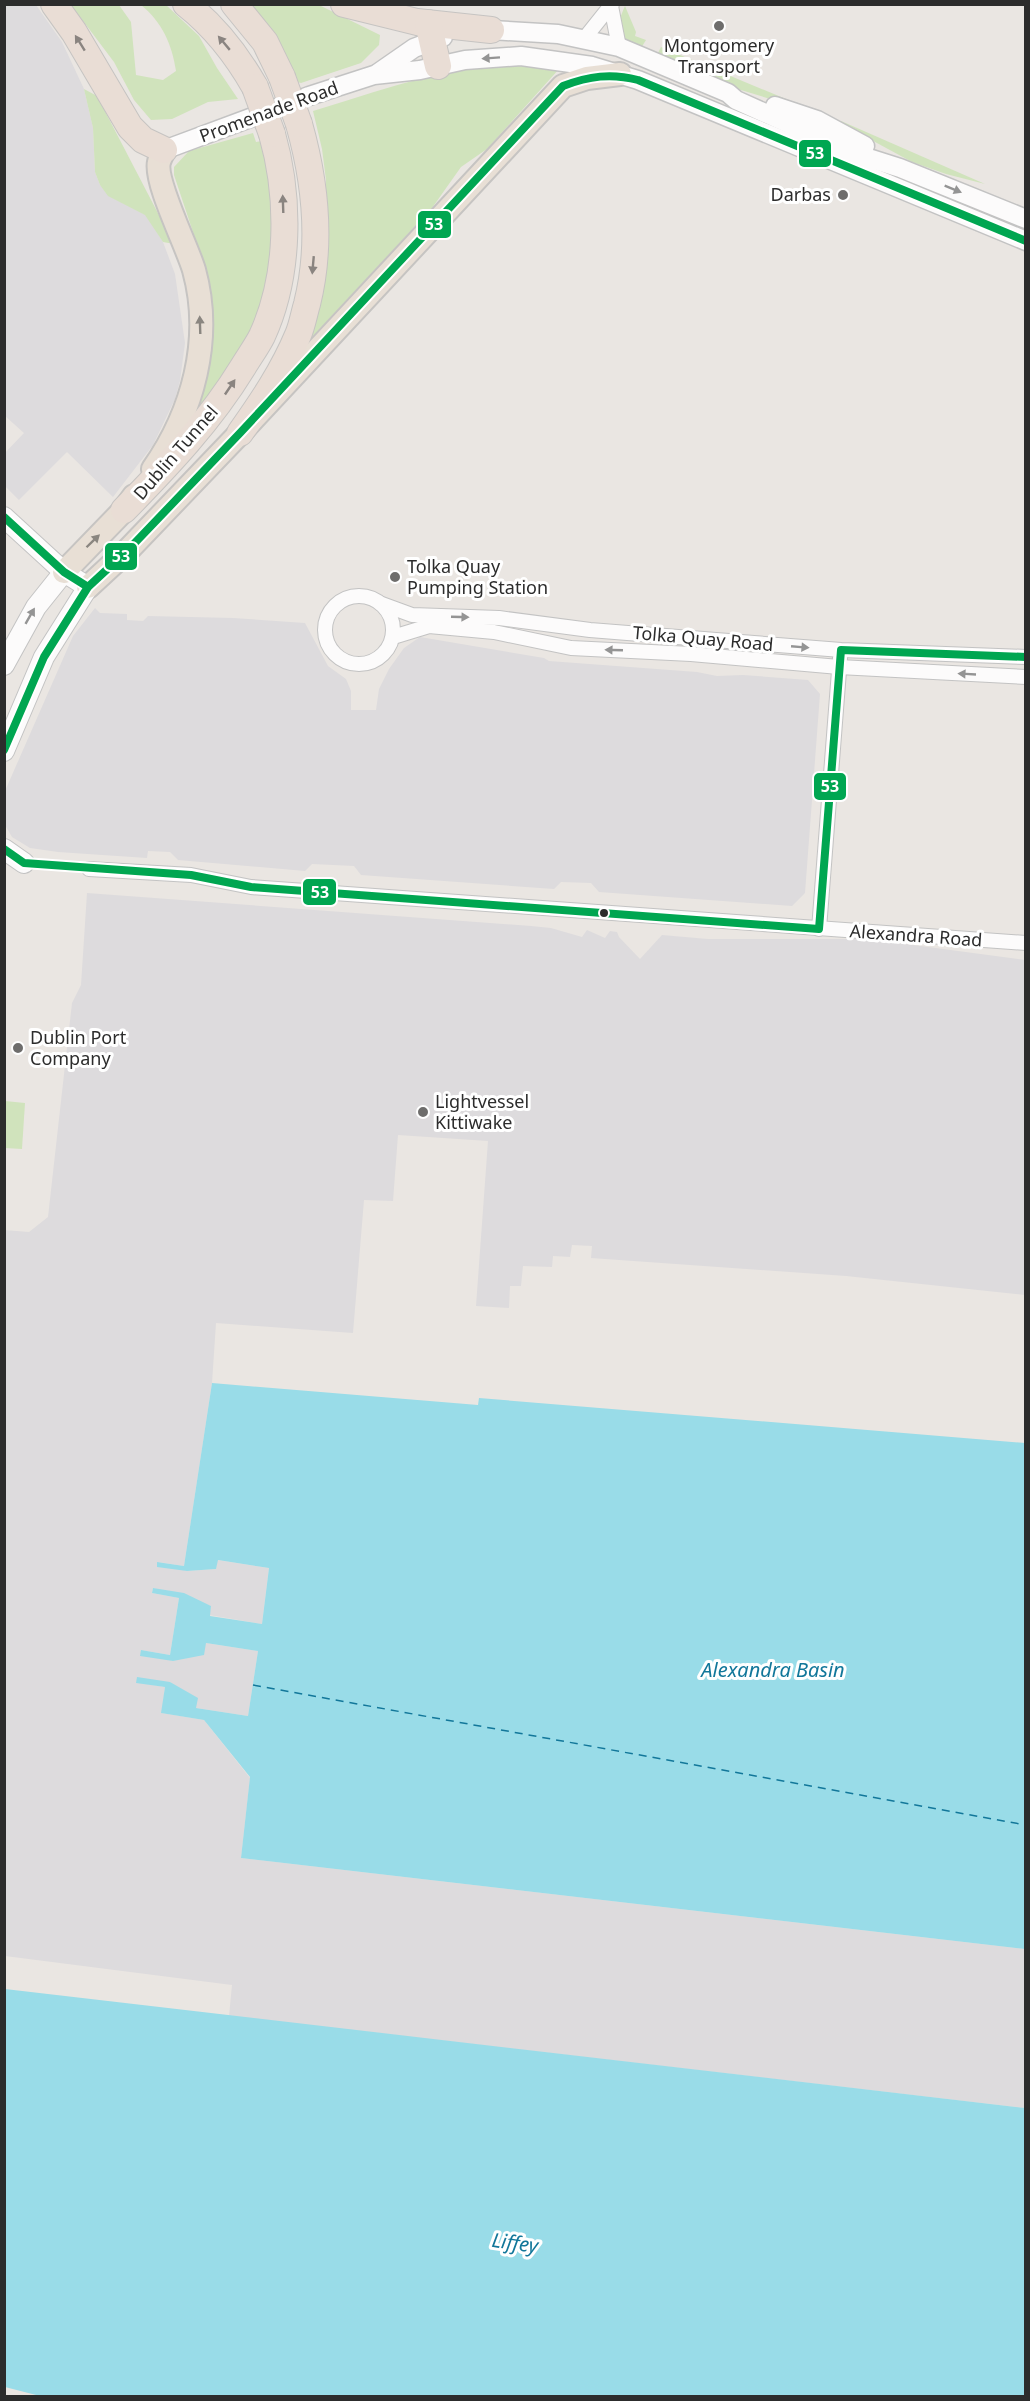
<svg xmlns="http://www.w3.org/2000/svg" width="1030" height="2401" font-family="'Noto Sans',sans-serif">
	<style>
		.industrial { fill: #dddbdd }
		.green { fill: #d0e3bc }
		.water { fill: #99dce8 }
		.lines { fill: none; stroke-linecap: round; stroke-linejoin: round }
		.ferry { stroke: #12779a; stroke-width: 1.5; stroke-dasharray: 8 6; stroke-linecap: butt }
		.minor-casing { stroke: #c3c3c3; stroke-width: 16 }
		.tertiary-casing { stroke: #c3c3c3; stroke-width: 21 }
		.secondary-casing { stroke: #c3c3c3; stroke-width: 22 }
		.trunk-casing { stroke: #c6c4c2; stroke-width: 26 }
		.motorway-casing { stroke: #c6c4c2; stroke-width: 28 }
		.minor { stroke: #fcfbfb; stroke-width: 14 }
		.tertiary { stroke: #fcfbfb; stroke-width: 18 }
		.secondary { stroke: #fcfbfb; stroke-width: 20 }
		.trunk { stroke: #e8dfd5; stroke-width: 22 }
		.motorway { stroke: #e9ddd5; stroke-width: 26 }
		.motorway-bridge-casing { stroke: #c6c4c2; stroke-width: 28; stroke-linecap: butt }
		.motorway-bridge { stroke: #e9ddd5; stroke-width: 26 }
		.bus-1-casing { stroke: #fff; stroke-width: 12 }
		.bus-1 { stroke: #00a651; stroke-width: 8 }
		.oneway { fill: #8a8480 }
		.oneway2 { fill: #949494 }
		.oneway3 { fill: #8a8680 }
		.poi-dot { fill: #6e6d6c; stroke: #fff; stroke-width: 2 }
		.bus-dot { fill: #2c2c2c; stroke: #fff; stroke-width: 2 }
		.labels { text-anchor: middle; stroke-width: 6; stroke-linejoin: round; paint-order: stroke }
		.poi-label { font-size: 18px; fill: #2c2c2c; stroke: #fff; text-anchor: start }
		.street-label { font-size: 18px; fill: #2c2c2c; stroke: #fff }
		.water-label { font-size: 20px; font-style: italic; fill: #12779a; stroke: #fff }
		.line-badge { stroke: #fff; stroke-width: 2 }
		.badge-label { font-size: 16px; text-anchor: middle; font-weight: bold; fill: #fff }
	</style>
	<rect width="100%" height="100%" fill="#eae6e2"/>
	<g class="industrial">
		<path d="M5,5H36L62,42L84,89L93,128L95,172L100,185L109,196L146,215L163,242L175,274L185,343L180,381L175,399L153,445L113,497L67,452L19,500L5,486L4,454L24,433L4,415Z"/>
		<path d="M95,608L100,613L127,614V620L143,621L148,616L233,618L305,623L328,666L346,679L351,691V710H376L379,689L389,669L404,648L420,637L544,658L549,661L697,672L717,676L743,675L808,680L820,694L805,893L792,906L599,892L591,883L561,882L554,889L361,875L354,866L312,864L305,871L178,860L170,852L148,851L147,858L58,852L30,848L12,837L5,825V791L73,636Z"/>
		<path d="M87,893L531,926L551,928L582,937L587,930L605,938L610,931L617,932L619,937L640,959L662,935L708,939H868L1025,960V1295L846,1276L591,1258L592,1246L572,1245L570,1257L553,1256L552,1267L523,1266L521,1286H510L509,1308L476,1306L488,1141L398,1135L393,1201L364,1200L353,1333L216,1323L212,1383L184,1566L158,1562L187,1571L216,1569L217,1560L269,1568L262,1624L209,1615L211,1606L153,1588L152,1593L179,1598L170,1655L141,1650L173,1661L206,1643L258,1651L248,1716L196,1708L170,1682H136L165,1687L162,1713L204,1720L250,1778L241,1858L1025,1949V2108L229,2016L232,1985L5,1956L4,1230L29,1232L48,1217L72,1003L81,985Z"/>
	</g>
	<g class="green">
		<path d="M71,5H119L131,22L136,75L163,80L176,71C172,44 162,22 141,5H166L199,36L217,68L238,99L208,102L172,119L151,120L134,100L114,62Z"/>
		<path d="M244,5H319L380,35L379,45L361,63L301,83L297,82Z"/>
		<path d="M625,6L636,32L635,36L646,40L641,48C618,37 614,30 625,6Z"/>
		<path d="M661,47L805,107L803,109L731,87L657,55Z"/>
		<path d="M507,65L543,66L559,69L487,149L461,167L432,208L304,346L320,265L326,180L322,149L313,111C379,91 437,69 507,65Z"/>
		<path d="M84,89L97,96L174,244L163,242L145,215L108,196L100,185L95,172L93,128Z"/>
		<path d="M841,121L985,184L946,174L912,162L840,123Z"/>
		<path d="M253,133L256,142L262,141L273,198L270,259L257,323L186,432L207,284L196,241L174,175V167L189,151Z"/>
		<path d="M5,1101L25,1103L22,1149L5,1148Z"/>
	</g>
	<g class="water">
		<path d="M212,1383L478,1405L479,1398L1025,1443V1949L241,1858L250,1777L204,1720L161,1713L165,1687L136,1683L137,1677L170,1682L198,1698L196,1708L248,1716L258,1651L206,1643L204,1655L173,1661L140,1656L141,1650L170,1655L179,1598L152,1593L153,1588L184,1593L211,1606L210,1616L262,1624L269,1568L218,1560L216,1569L187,1571L157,1567V1562L184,1566Z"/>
		<path d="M5,1989L1025,2108V2396H40L5,2387Z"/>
	</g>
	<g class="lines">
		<path class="ferry" d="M253,1685L1026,1825"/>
		<defs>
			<g id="minor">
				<path d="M611,6L619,47"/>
				<path d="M584,39L612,4"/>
				<circle cx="359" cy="630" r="34"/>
				<path d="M382,604L412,615L499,618L590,630L841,650L1026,657"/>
				<path d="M393,637L429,626L494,632L571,648L691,654L839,667L1026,677"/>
				<path d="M89,869L191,875L251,887L1026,943"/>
				<path d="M819,929L840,658"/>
			</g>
			<g id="tertiary">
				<path d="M479,31L491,30L558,34L619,47L728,93L736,100L856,154L900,168L1026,219"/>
				<path d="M378,73L414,48L443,37"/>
				<path d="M775,106L817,120L865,146"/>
				<path d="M164,150L309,96L374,75L420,70L465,60L521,56L592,66L638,80L1026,241"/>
			</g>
			<g id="secondary">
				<path d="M4,517L64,572L88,587L44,657L4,751"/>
				<path d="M4,665L36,607L64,572"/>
				<path d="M4,849L24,863"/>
			</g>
			<g id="trunk">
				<path d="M153,469C193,412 213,339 194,270C187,246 154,181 159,162C160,158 163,153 164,150"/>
				<path d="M64,572L124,510L134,496"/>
				<path d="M88,587L128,550L240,433L563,86L587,78L620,74"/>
			</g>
			<g id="motorway">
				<path d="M54,4L74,32L130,127L143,140L164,150"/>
				<path d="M186,4C214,26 238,57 255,87"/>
				<path d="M234,4L265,42L282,77"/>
				<path d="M344,4L417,22L491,30"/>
				<path d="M428,23L438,66"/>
				<path d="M240,433C262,402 283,371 298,335C302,326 304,314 307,304C322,244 316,184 299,124"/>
				<path d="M124,510C168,465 210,421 243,367C249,357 257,346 262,336C290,275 290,197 272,134"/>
			</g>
		</defs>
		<use href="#minor" class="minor-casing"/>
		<use href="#tertiary" class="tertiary-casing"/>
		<use href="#secondary" class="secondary-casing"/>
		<use href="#trunk" class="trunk-casing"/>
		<use href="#motorway" class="motorway-casing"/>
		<use href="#minor" class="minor"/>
		<use href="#tertiary" class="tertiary"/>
		<use href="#secondary" class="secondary"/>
		<use href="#trunk" class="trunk"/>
		<use href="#motorway" class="motorway"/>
		<defs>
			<g id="motorway-bridge">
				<path d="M282,77L299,124"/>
				<path d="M255,87L272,134"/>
			</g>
		</defs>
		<use href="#motorway-bridge" class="motorway-bridge-casing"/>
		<use href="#motorway-bridge" class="motorway-bridge"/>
		<defs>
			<g id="bus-1">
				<path d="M4,517L64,572L88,587"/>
				<path d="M4,750L44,657L88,587L128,550L240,433L563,86C589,76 611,73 638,80L1026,241"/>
				<path d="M4,849L24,863L191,875L251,887L819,929L841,650L1026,657"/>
			</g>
		</defs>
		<use href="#bus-1" class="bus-1-casing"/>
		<use href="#bus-1" class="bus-1"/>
	</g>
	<defs><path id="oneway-solid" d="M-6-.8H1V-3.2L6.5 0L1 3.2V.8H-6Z" transform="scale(1.5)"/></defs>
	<g class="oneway">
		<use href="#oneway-solid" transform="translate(80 43) rotate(-122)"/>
		<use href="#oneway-solid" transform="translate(224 43) rotate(-130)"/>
		<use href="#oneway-solid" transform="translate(283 204) rotate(-92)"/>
		<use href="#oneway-solid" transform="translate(313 265) rotate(95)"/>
		<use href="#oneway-solid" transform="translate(230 387) rotate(-56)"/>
	</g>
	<g class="oneway2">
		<use href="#oneway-solid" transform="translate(491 58) rotate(176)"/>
		<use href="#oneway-solid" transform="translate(953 189) rotate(22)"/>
		<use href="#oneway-solid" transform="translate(30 616) rotate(-60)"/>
		<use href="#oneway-solid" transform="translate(460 617) rotate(2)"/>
		<use href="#oneway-solid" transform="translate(800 647) rotate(5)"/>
		<use href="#oneway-solid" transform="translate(614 650) rotate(-178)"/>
		<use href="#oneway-solid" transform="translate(967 674) rotate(-177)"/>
	</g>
	<g class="oneway3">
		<use href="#oneway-solid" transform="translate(200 325) rotate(-92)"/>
		<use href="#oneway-solid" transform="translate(93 541) rotate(-44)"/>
	</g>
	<g class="poi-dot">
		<circle cx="719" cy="26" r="6"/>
		<circle cx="843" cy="195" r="6"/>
		<circle cx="395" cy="577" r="6"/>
		<circle cx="18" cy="1048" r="6"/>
		<circle cx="423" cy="1112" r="6"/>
	</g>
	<circle class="bus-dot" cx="604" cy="913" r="5"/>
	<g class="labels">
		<g class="poi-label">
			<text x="719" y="52" text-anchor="middle">Montgomery<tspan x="719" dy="21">Transport</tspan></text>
			<text x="831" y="201" text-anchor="end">Darbas</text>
			<text x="407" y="573">Tolka Quay<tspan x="407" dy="21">Pumping Station</tspan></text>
			<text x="30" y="1044">Dublin Port<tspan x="30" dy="21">Company</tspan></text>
			<text x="435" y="1108">Lightvessel<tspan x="435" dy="21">Kittiwake</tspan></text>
		</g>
		<g class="street-label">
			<text transform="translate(269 112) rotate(-20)" y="6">Promenade Road</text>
			<text transform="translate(176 453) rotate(-49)" y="6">Dublin Tunnel</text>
			<text transform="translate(703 639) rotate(5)" y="6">Tolka Quay Road</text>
			<text transform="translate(916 936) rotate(4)" y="6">Alexandra Road</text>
		</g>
		<g class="water-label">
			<text x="773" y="1677">Alexandra Basin</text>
			<text transform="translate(515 2243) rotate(8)" y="7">Liffey</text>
		</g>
	</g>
	<g class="line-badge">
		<rect x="798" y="139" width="34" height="29" rx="6" fill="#00a651"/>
		<rect x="417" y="210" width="35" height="29" rx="6" fill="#00a651"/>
		<rect x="104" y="542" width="34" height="29" rx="6" fill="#00a651"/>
		<rect x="813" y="772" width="34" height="29" rx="6" fill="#00a651"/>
		<rect x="302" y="878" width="35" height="28" rx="6" fill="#00a651"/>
	</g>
	<g class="badge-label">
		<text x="815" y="159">53</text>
		<text x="434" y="230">53</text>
		<text x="121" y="562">53</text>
		<text x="830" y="792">53</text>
		<text x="320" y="898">53</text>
	</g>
	<rect width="1030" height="2401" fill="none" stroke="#2c2c2c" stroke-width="12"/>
</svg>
